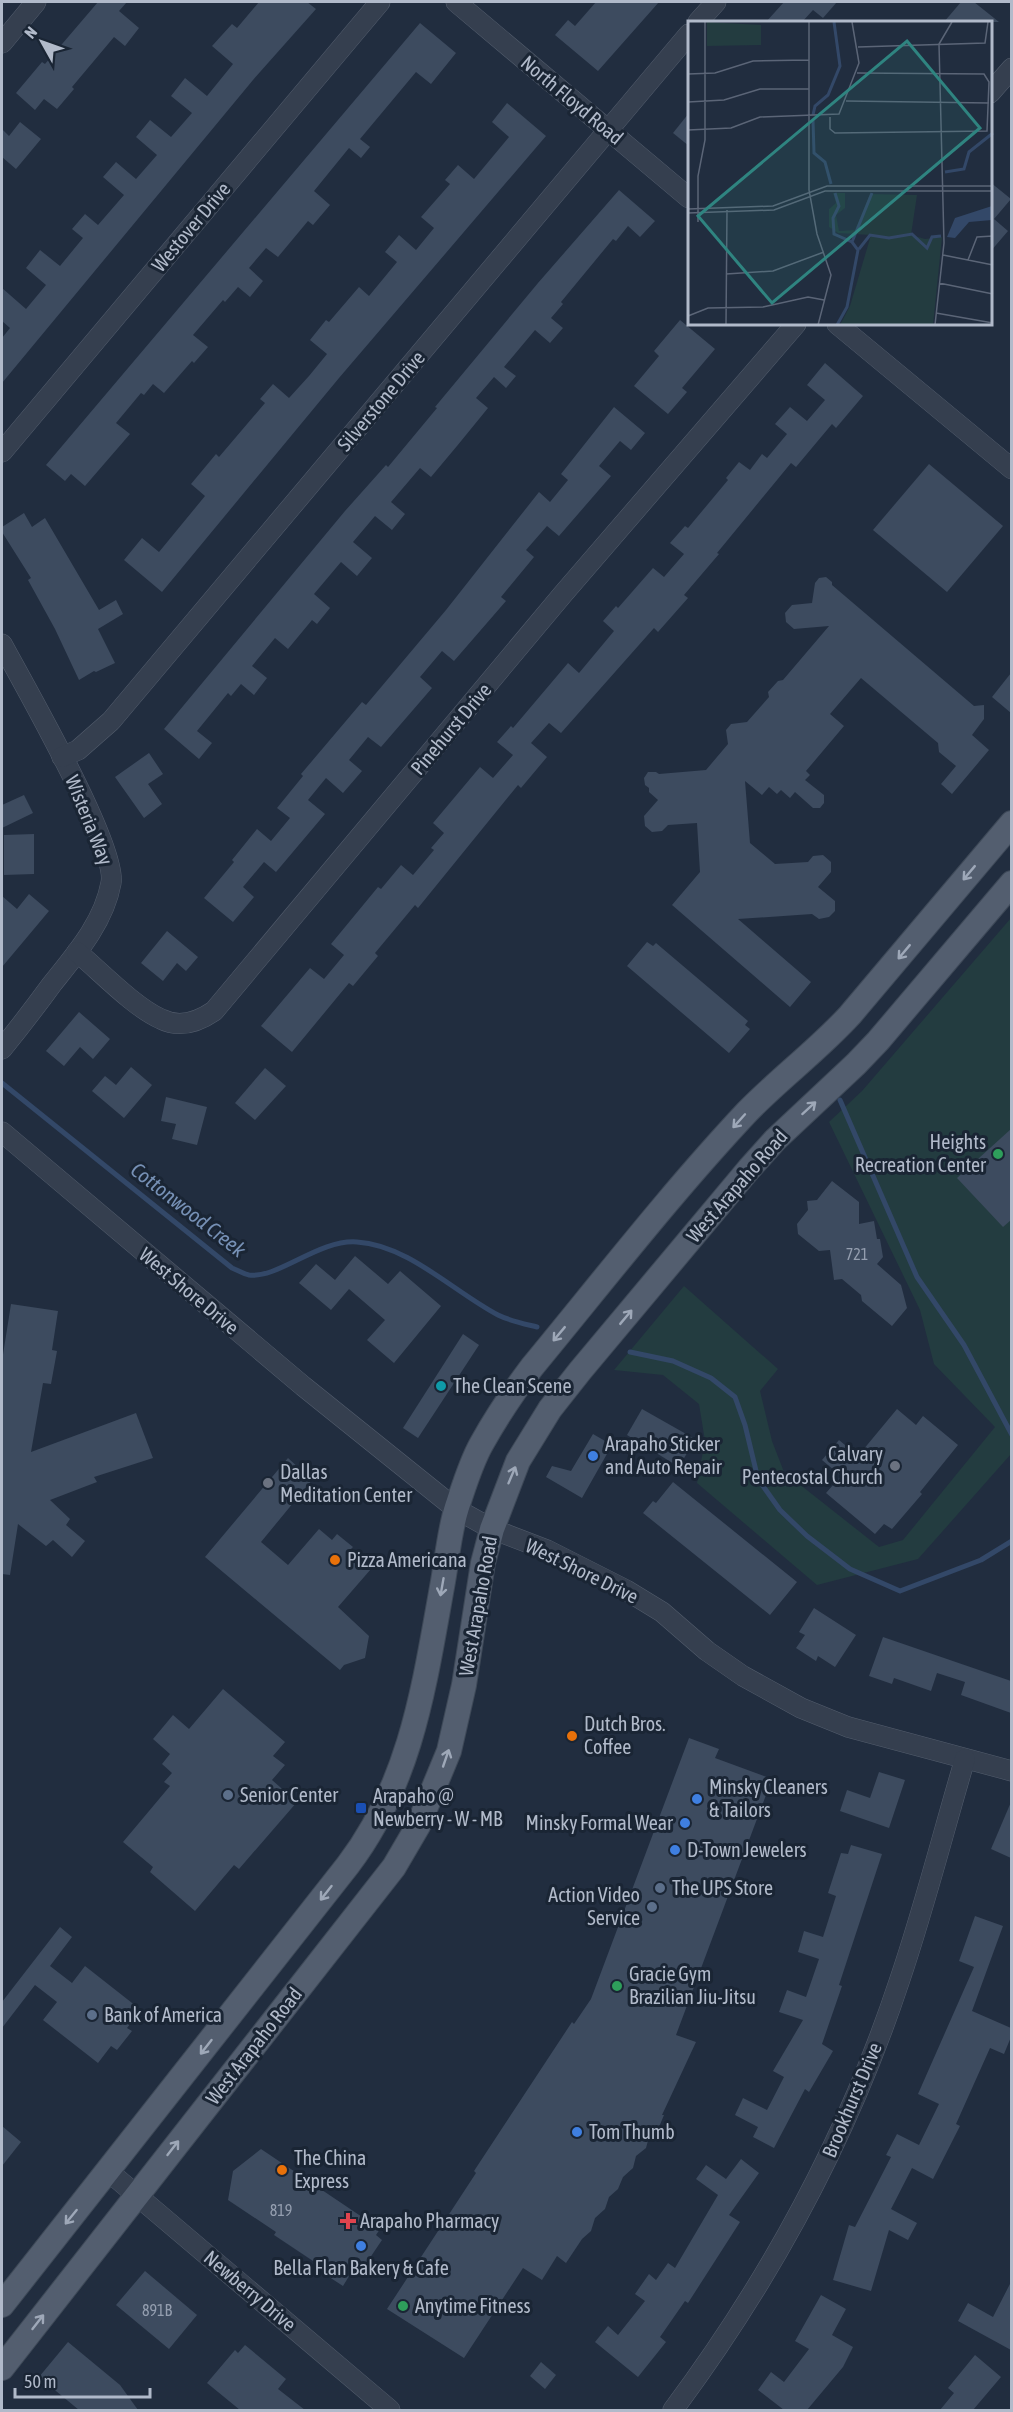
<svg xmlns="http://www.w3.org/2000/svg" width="1013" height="2412" font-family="'Asap Condensed',sans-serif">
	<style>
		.green { fill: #233c40 }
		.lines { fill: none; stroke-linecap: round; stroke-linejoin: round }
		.stream { stroke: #334868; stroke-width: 5 }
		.building { fill: #3d4b5f }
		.minor-casing { stroke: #535d6d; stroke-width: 21 }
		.major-casing { stroke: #3e4958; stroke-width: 26 }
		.minor { stroke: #353f4f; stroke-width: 20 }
		.major { stroke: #535e6f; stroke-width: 24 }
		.oneway { stroke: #9ea8b8 }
		.leisure-dot { fill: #2e9e5b; stroke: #1a2534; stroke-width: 2 }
		.culture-dot { fill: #0f9aa8; stroke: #1a2534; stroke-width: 2 }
		.shop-dot { fill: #3f7fe0; stroke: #1a2534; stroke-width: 2 }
		.worship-dot { fill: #6b7280; stroke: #1a2534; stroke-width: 2 }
		.food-dot { fill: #e8710a; stroke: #1a2534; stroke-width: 2 }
		.service-dot { fill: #5c6f8a; stroke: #1a2534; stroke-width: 2 }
		.transit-dot { fill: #1a4fb4; stroke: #1a2534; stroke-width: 2 }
		.health-dot { fill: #e0444e; stroke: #1a2534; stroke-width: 2 }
		.labels { text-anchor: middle; stroke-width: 6; stroke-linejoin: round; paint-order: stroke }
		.number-label { font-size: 16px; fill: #949eaf }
		.street-label { font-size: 20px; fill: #b1baca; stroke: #1a2534 }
		.poi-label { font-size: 20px; fill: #b1baca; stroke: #1a2534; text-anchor: start }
		.water-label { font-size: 21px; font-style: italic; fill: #7690b5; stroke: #1a2534 }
		.inset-river { fill: none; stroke: #334868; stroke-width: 3 }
		.inset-road { fill: none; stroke: #5b6577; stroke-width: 1.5 }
		.view { fill: #2f8480; fill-opacity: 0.15; stroke: #2f8480; stroke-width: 3 }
		.inset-edge { fill: none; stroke: #b1baca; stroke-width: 3 }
	</style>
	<rect width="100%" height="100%" fill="#212d3f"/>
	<path class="green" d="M1011,918V1454L918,1559L817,1585L697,1483L705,1441L699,1404L663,1375L614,1370L684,1286L778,1369L760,1391L772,1441L784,1472L879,1547L903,1540L995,1427L934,1364L920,1310L829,1122L862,1091Z"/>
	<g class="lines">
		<g class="stream">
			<path d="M2,1083L232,1268C237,1270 244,1274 249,1275C278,1279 319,1239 357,1242C408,1245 454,1292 498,1315C510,1321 525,1324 537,1327"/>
			<path d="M840,1100L917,1277L964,1345L1012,1435"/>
			<path d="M630,1352L673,1361L711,1378L735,1397L745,1425L758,1479L780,1510L807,1536L850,1569L900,1591L981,1560L1012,1541"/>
		</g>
	</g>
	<g class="building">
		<path d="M98,2H127L119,11L139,28L125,46L114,37L72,87L74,89L57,109L44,99L35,110L16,93L42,62L45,64Z"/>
		<path d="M259,2H307L316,9L253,80L2,383V338L10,328L2,321V288L26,309L46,285L26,268L40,250L60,266L83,238L72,229L85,214L98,225L124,195L103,177L116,162L136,179L157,155L136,137L150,120L171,137L192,113L171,96L185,78L207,96L233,64L212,46L232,24L237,28Z"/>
		<path d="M596,2H659L598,71L555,35L568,20L575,26Z"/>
		<path d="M784,2H837L823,18L813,10L802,22H766Z"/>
		<path d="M961,2H974L999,22H944Z"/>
		<path d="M420,23L456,53L431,84L416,72L360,139L370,147L361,158L349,148L314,191L330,205L313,225L308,221L278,257L266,248L249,268L263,281L250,297L238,287L225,302L223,300L193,335L208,347L194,363L192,361L164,393L153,384L144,395L141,393L116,423L130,434L85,486L71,474L65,481L46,465Z"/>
		<path d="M507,103L546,136L339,378L162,592L124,560L142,538L159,552L205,496L191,484L216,454L219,457L265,403L260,399L273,384L289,398L309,376L327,354L310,340L326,320L329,322L359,287L369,296L397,262L385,252L399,235L416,250L434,228L421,217L450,184L445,180L458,165L474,179L509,137L492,122Z"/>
		<path d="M689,113V146L673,133Z"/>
		<path d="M20,122L41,139L16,169L2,157V129L9,136Z"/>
		<path d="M990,182L1011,199L994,219L1008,231L990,252Z"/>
		<path d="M619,190L655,221L640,237L628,226L616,241L613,239L561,302L563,304L551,318L563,328L550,343L535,330L504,367L516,376L506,388L494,377L476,398L488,408L457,446L431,477L420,468L391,502L405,514L392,530L375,516L353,542L372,558L357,576L341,562L314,594L330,608L317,624L312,620L288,649L275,638L252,666L267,678L254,695L241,684L231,696L228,693L197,731L212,743L199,759L164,729L345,511L386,465L388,467L437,408L435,407L538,283Z"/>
		<path d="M680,320L715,349L682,388L687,392L668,414L634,386L659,356L654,351Z"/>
		<path d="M825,363L863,396L836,428L832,424L796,467L791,463L717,553L719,554L684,595L688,598L658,632L654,628L561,733L549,723L531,743L547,757L521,788L518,785L418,908L415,905L375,953L378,956L353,986L349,983L292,1052L261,1026L310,968L324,979L344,955L331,944L378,887L381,889L401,865L413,875L434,850L431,848L444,833L433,823L480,767L493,778L513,755L497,742L511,726L513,728L568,663L579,673L614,631L603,621L616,606L618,608L653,568L664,577L684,554L670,543L685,526L688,528L728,480L726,478L739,462L750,470L762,454L767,458L787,434L775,424L790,407L807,421L825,400L807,385Z"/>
		<path d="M614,407L645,433L631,450L620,441L599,466L611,476L559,536L547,526L526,550L534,557L501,597L506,601L454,661L442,651L420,677L432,688L381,747L368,737L349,760L362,771L343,793L326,778L308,800L325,814L276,872L264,862L243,887L254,897L233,922L204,898L234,862L232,860L257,829L271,841L290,818L277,808L303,776L301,774L362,702L366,705L446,610L539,492L550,502L568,480L561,474Z"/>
		<path d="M929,464L1003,526L947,592L873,530Z"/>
		<path d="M24,513L32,527L45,518L99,610L116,600L123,614L98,629L115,663L96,672L94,671L79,680L55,629L28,580L31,578L2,532V527Z"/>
		<path d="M826,577L832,582V585L974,706L984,705V719L972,735L989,750L952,794L941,784L956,766L939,752L938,743L861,678L830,714L844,726L806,771L810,775L805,780L824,795V803L820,808H813L795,792L790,798L781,790L777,794L769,787L762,795L745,781L750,843L775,864L808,862L813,856L823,855L831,862V872L818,887L835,901V911L829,917L819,919L812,914L738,919L811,982L790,1007L672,905L700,872L697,823L668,825L662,831L652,832L645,826L644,816L658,800L649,792V788L645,785L644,778L648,772H656L659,774L706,770L728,744L726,730L731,724L747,722L769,697L768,692L778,681L783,680L829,626L794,629L786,622L785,613L792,605L812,603L815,583L819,578Z"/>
		<path d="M1011,673V713L992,697Z"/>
		<path d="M149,753L163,774L148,784L162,804L144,818L115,777Z"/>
		<path d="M24,795L33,813L2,828V805Z"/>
		<path d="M34,834V874L4,875V835Z"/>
		<path d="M29,894L49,911L2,967V896L17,909Z"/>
		<path d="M167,931L198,957L186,971L177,963L163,981L141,963Z"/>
		<path d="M647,942L653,946L656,943L748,1021L745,1025L750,1029L729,1053L627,966Z"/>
		<path d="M79,1012L110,1039L93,1059L80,1047L64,1066L46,1051Z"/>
		<path d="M131,1067L152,1085L124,1118L92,1091L105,1076L116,1085Z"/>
		<path d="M265,1068L286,1086L255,1120L235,1103Z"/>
		<path d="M166,1097L207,1107L197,1145L172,1139L176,1124L161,1121Z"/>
		<path d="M1011,1129V1220L1003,1227L957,1178Z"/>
		<path d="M832,1181L859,1202V1224L874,1221L877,1239H880L883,1257L877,1264L901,1285L907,1308L892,1326L862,1301L861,1295L842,1279L834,1280L830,1250L819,1251L798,1234L797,1224L808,1210L807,1201L817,1200Z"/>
		<path d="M355,1256L388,1284L400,1271L441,1306L394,1363L367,1340L385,1320L349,1289L331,1310L299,1283L316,1264L335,1280Z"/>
		<path d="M11,1304L58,1311L52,1350L57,1351L51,1384L43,1383L31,1452L136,1413L153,1458L94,1477L97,1482L50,1500L70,1519L66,1525L85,1541L72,1557L53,1540L46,1546L18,1524L10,1575L2,1574V1361Z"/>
		<path d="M463,1334L479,1345L418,1438L403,1428Z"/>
		<path d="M642,1409L695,1439L679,1467L627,1435Z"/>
		<path d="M897,1409L916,1425L923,1416L958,1445L920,1492L922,1494L892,1529L884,1524L875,1534L826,1493L841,1476L822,1460L839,1440L858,1456Z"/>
		<path d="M593,1434L612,1445L582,1498L546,1477L552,1466L571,1471Z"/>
		<path d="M288,1458L312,1480L261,1542L288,1565L319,1529L332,1540L337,1534L353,1547L349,1551L371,1569L338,1607L369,1636L365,1658L344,1665L340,1670L205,1557Z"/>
		<path d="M673,1482L797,1582L770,1615L643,1513L653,1501L656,1503Z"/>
		<path d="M814,1608L856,1635L835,1667L818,1656L816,1661L796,1648L805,1635L799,1632Z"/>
		<path d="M883,1637L1011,1681V1713L961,1695L965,1682L937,1673L931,1691L894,1678L892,1684L869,1676Z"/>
		<path d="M223,1689L285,1742L273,1756L285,1765L272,1780L297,1802L239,1869L234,1865L195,1911L150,1872L153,1867L123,1842L170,1786L164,1782L172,1773L162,1764L170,1754L153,1739L173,1715L189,1729Z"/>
		<path d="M689,1738L719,1749L715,1758L772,1779L676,2035L696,2042L662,2115H664L659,2127L649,2137L646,2148L636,2156L633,2168L623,2177L618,2189L609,2197L605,2209L595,2218L591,2231L582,2239L566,2263L557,2256L542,2280L523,2268L464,2358L387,2309L476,2173L474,2171L572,2022L574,2024L591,1999Z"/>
		<path d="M879,1772L905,1780L889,1828L840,1811L847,1790L870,1798Z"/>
		<path d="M1011,1802V1858L991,1849Z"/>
		<path d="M851,1845L882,1854L839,1985L842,1986L822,2044L833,2051L809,2092L805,2089L774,2148L753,2137L758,2127L735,2115L743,2098L767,2110L784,2077L773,2071L803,2020L779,2012L787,1990L806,1997L819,1959L798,1952L804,1931L823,1937L836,1896L828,1893L841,1853L848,1854Z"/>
		<path d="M975,1916L1003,1926L972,2011L1011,2028V2037L1004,2054L990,2048L956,2124L960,2126L933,2179L912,2168L891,2209L917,2223L908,2240L889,2230L871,2291L833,2280L849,2225L855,2227L891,2157L886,2155L897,2134L919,2145L939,2104L918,2094L974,1967L959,1961Z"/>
		<path d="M60,1927L72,1937L50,1966L72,1983L85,1966L141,2010L127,2028L132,2031L117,2050L111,2046L98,2063L43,2020L57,2002L35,1985L2,2028V2002Z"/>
		<path d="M2,2126L21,2142L2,2166Z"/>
		<path d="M261,2149L380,2229L376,2235L382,2240L357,2277L351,2273L343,2286L323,2273L325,2269L274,2235L276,2232L228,2200L233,2171Z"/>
		<path d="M741,2159L759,2173L729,2215L740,2222L688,2303L685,2301L660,2337L666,2342L638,2377L595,2342L608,2326L618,2335L645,2301L635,2294L649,2274L656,2280L668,2263L675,2268L718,2195L696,2179L706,2165L726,2179Z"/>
		<path d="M145,2271L197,2315L169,2349L116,2305Z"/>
		<path d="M1011,2282V2350L958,2321L968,2303L993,2317Z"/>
		<path d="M821,2295L846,2309L832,2335L853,2347L843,2367L807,2410H784L758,2390L771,2372L784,2382L809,2349L795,2341Z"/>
		<path d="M68,2342L120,2385L138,2410H79L39,2377Z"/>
		<path d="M245,2345L286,2379L278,2389L305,2410H240L207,2383L235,2350L238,2353Z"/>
		<path d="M975,2355L1001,2377L973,2410H940L954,2393L948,2388Z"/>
		<path d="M541,2362L556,2375L545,2389L530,2376Z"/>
	</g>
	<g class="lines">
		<defs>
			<g id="minor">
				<path d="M456,2L689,198"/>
				<path d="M698,22L716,2"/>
				<path d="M2,43L36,2"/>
				<path d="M990,93L1012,68"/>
				<path d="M837,324L1012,469"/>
				<path d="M2,452L380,2"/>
				<path d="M2,644C23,683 118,848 111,883C104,922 76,954 52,984C36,1006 19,1028 2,1049"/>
				<path d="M62,757L78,750L111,721L689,34"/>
				<path d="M77,952C101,972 134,1007 161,1019C179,1028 198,1022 214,1011L563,594L796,324"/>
				<path d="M2,1132L303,1386L456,1509L492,1529L547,1550L626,1590L662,1612L707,1651L743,1676L801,1708L848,1727L1012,1771"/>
				<path d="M108,2171L390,2410"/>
				<path d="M673,2410C770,2280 848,2136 899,1982C924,1909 943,1833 965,1759"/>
			</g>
			<g id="major">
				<path d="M2,2305L348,1865C411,1782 424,1687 442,1587C447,1561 449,1532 457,1507C464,1486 471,1462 482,1443C497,1416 514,1391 532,1367C603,1281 671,1193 747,1112C780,1078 818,1050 850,1015L1012,823"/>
				<path d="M2,2368L394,1867L418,1826L449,1751L464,1685L483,1563L492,1529L518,1461L550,1409L580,1371L749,1169L775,1140L856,1064L878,1041L1012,883"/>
			</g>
		</defs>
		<use href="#minor" class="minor-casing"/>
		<use href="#major" class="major-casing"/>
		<use href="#minor" class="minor"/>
		<use href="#major" class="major"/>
	</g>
	<defs><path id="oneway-shaft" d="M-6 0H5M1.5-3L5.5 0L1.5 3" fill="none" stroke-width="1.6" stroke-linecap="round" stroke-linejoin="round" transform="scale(1.5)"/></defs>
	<g class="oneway">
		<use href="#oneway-shaft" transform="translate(969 873) rotate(130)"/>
		<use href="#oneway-shaft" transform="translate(904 952) rotate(130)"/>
		<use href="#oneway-shaft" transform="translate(809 1108) rotate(-42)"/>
		<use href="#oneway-shaft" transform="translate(739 1121) rotate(132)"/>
		<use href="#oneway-shaft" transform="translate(626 1317) rotate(-50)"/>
		<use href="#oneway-shaft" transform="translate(559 1334) rotate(130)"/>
		<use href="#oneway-shaft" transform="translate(512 1475) rotate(-67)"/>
		<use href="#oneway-shaft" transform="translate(442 1587) rotate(100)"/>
		<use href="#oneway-shaft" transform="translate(446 1758) rotate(-71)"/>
		<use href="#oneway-shaft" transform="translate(326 1893) rotate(128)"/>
		<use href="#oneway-shaft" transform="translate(206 2047) rotate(128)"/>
		<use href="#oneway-shaft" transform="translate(173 2148) rotate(-52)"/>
		<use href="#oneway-shaft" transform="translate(71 2217) rotate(129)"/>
		<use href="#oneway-shaft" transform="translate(38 2322) rotate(-52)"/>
	</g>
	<g class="leisure-dot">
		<circle cx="998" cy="1154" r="6"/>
		<circle cx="617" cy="1986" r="6"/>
		<circle cx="403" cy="2306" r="6"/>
	</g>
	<circle class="culture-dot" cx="441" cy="1386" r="6"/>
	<g class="shop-dot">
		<circle cx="593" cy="1456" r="6"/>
		<circle cx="697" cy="1799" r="6"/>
		<circle cx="685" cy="1823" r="6"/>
		<circle cx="675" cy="1850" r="6"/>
		<circle cx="577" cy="2132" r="6"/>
		<circle cx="361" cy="2246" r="6"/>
	</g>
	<g class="worship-dot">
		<circle cx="895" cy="1466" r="6"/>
		<circle cx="268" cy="1483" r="6"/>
	</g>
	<g class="food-dot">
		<circle cx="335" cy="1560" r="6"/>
		<circle cx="572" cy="1736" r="6"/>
		<circle cx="282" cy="2170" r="6"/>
	</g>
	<g class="service-dot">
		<circle cx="228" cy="1795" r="6"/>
		<circle cx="660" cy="1888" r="6"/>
		<circle cx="652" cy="1907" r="6"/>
		<circle cx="92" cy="2015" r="6"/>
	</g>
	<rect class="transit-dot" x="355" y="1802" width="12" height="12" rx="3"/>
	<path class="health-dot" d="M345 2212h6v6h6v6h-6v6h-6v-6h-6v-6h6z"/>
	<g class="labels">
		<g class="number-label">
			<text x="857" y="1260">721</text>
			<text x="281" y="2216">819</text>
			<text x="157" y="2316">891B</text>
		</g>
		<g class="street-label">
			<text transform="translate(572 100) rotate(40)" y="7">North Floyd Road</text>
			<text transform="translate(191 227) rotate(-50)" y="7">Westover Drive</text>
			<text transform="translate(381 401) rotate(-50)" y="7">Silverstone Drive</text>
			<text transform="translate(451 729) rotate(-50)" y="7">Pinehurst Drive</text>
			<text transform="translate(89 820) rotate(68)" y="7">Wisteria Way</text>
			<text transform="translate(737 1186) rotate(-49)" y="7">West Arapaho Road</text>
			<text transform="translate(189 1291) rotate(40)" y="7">West Shore Drive</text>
			<text transform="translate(582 1571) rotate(26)" y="7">West Shore Drive</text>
			<text transform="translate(478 1606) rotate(-80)" y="7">West Arapaho Road</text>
			<text transform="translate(254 2046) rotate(-52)" y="7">West Arapaho Road</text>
			<text transform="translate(852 2100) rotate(-67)" y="7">Brookhurst Drive</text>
			<text transform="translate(250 2291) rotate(40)" y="7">Newberry Drive</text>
		</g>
		<g class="poi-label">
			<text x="986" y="1149" text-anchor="end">Heights<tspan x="986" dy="23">Recreation Center</tspan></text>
			<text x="453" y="1393">The Clean Scene</text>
			<text x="605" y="1451">Arapaho Sticker<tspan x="605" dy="23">and Auto Repair</tspan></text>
			<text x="883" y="1461" text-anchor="end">Calvary<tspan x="883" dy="23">Pentecostal Church</tspan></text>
			<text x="280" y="1479">Dallas<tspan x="280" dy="23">Meditation Center</tspan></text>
			<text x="347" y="1567">Pizza Americana</text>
			<text x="584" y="1731">Dutch Bros.<tspan x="584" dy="23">Coffee</tspan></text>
			<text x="709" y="1794">Minsky Cleaners<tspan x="709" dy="23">&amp; Tailors</tspan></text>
			<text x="240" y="1802">Senior Center</text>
			<text x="373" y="1803">Arapaho @<tspan x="373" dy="23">Newberry - W - MB</tspan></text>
			<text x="673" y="1830" text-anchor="end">Minsky Formal Wear</text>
			<text x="687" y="1857">D-Town Jewelers</text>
			<text x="672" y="1895">The UPS Store</text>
			<text x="640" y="1902" text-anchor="end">Action Video<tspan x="640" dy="23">Service</tspan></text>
			<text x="629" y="1981">Gracie Gym<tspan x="629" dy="23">Brazilian Jiu-Jitsu</tspan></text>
			<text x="104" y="2022">Bank of America</text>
			<text x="589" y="2139">Tom Thumb</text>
			<text x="294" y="2165">The China<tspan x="294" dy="23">Express</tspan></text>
			<text x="360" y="2228">Arapaho Pharmacy</text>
			<text x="361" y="2275" text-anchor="middle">Bella Flan Bakery &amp; Cafe</text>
			<text x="415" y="2313">Anytime Fitness</text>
		</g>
		<g class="water-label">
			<text transform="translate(188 1210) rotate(38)" y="7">Cottonwood Creek</text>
		</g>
	</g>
	<g transform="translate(688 21)">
		<rect width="304" height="304" fill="#212d3f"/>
		<path d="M19,1L73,4V24L19,25ZM145,172H157V187L148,194L151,210L167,209L182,173L229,174L223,214L237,218L254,216L245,304H152L162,285L183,214L150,212L141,206V188L148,182Z" fill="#233c40"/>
		<path d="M304,185V199L281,201L267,217L259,216L267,197Z" fill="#334868"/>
		<path class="inset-river" d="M125,94L127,85L140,74L152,45L146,1M125,99L126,132L137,141L143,163M257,151L276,148L281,131L305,112M147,172L151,185L145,197L146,213L164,221L170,229L159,286L149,304M164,221L184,172M171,228L182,214L201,217L224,213L239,227L244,216L253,215"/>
		<path class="inset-road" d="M121,1V169L129,213L143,254L130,304M170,26L297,22L300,1M0,53L27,52L65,40L121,39M158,80L301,82M0,81L36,79L72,68H121M142,96V108L147,112L299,110L301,61L296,53L169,52M0,109L43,107L72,96L151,93L171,42L164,1M0,188L85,185L139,165H305M0,192L86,189L137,170H305M10,201V155L17,119V1M255,234L305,244M280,239L289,216L305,215M38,253L85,250L136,231M251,262L305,273M248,292L305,302M0,295L20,287L75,286L120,276L136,279M38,304L39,189M247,304L256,222L251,23L264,1"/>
		<path class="view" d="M219,20L292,107L84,282L10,195Z"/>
		<rect width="304" height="304" class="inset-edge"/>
	</g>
	<rect width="1013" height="2412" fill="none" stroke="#b1baca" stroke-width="6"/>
	<g transform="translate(42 42) rotate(310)" stroke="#1a2534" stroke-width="4.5" paint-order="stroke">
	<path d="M0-4.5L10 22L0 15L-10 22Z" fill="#b1baca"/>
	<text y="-9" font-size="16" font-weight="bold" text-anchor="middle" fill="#b1baca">N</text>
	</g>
	<path d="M15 2388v9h135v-9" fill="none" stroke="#b1baca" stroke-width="3"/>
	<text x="24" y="2388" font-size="18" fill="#b1baca" stroke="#1a2534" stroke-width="4.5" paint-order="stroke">50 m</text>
</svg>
